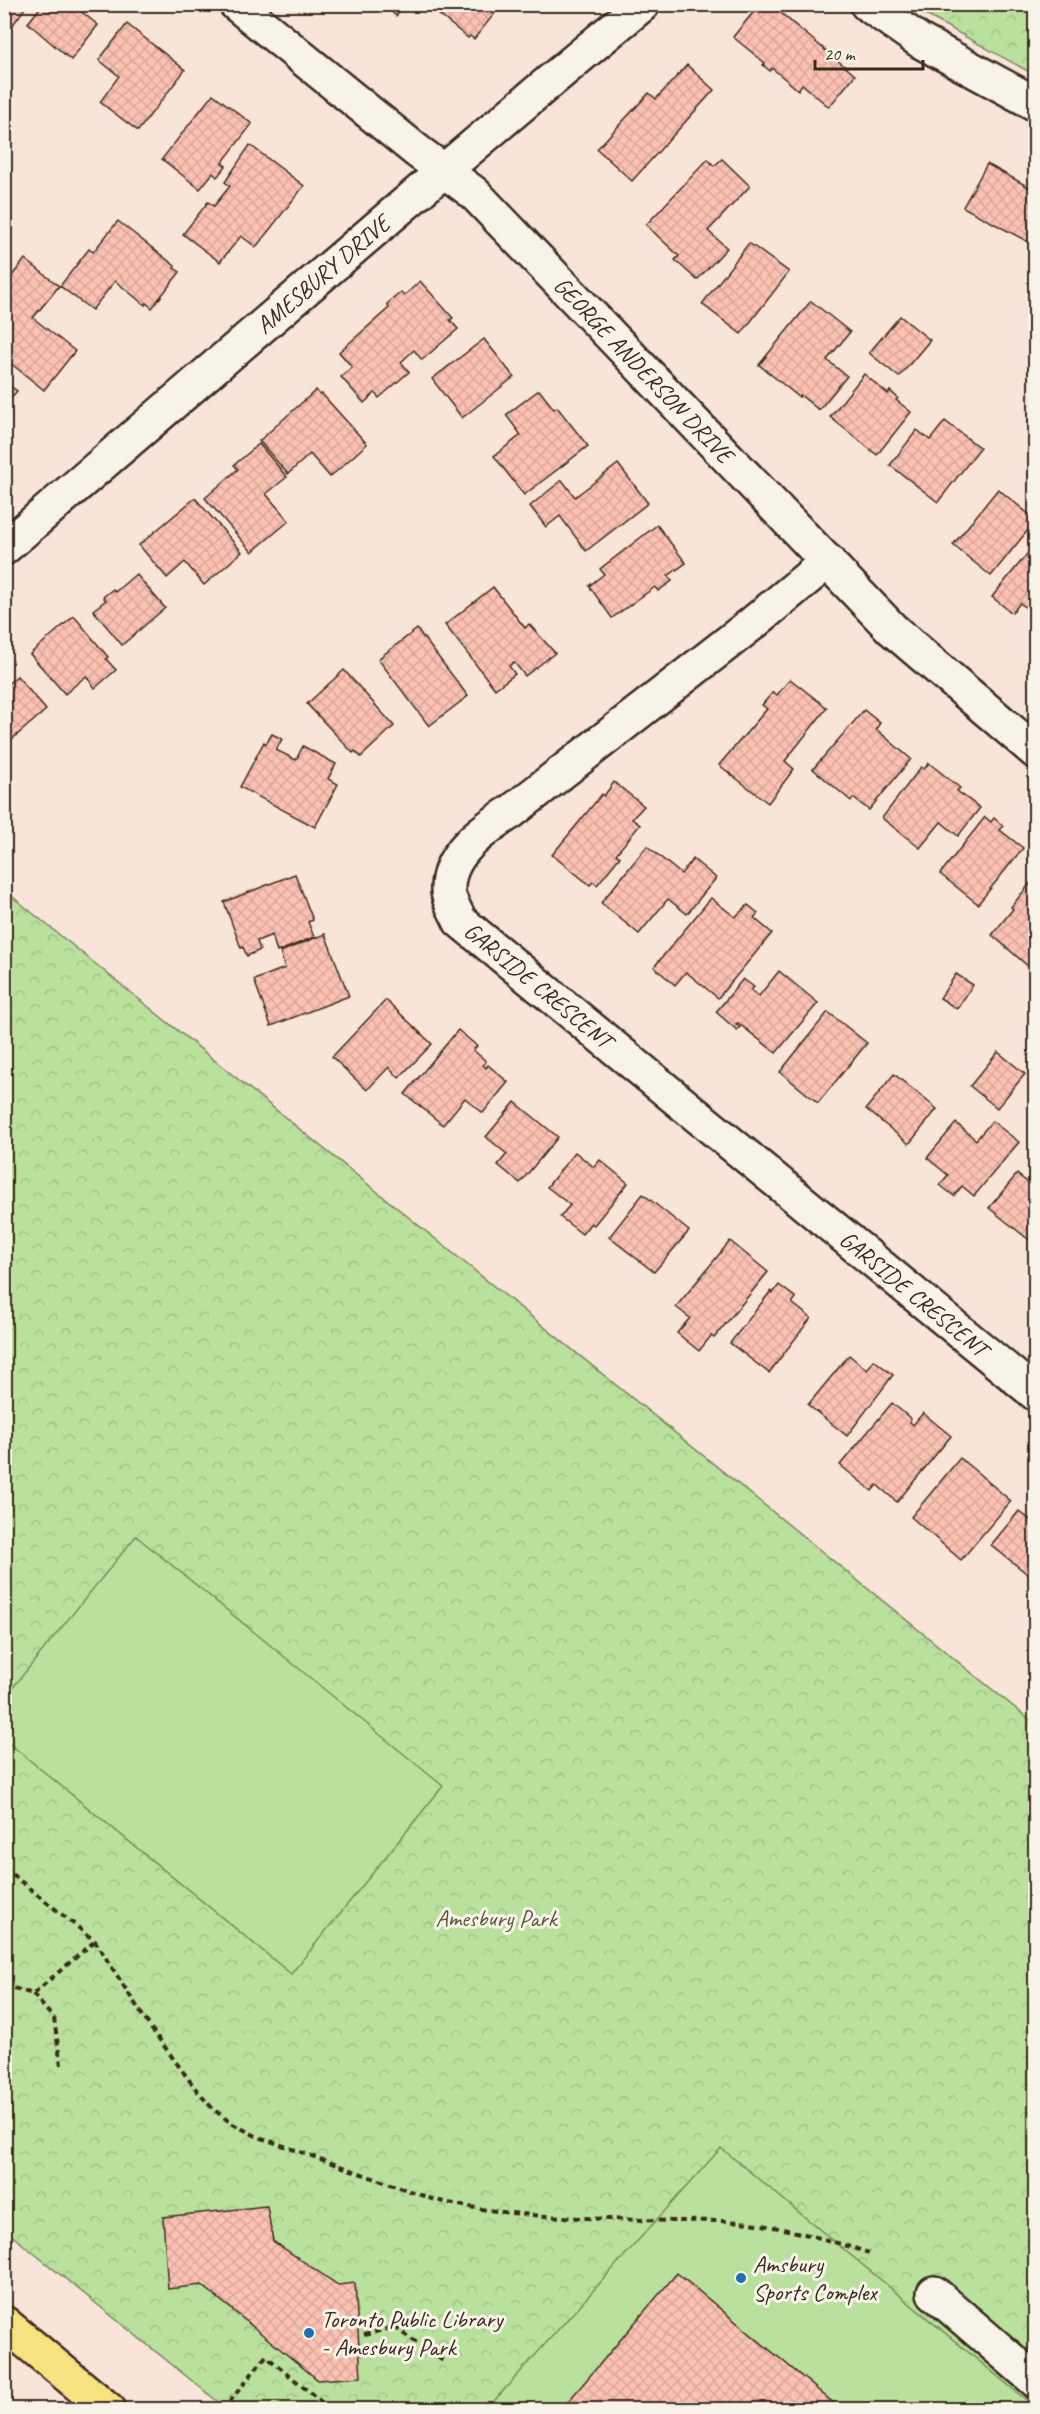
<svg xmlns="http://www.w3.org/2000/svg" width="1040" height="2414" font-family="Caveat,sans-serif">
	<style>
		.park { fill: url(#park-crowns); stroke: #7a865e; stroke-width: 1.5 }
		.garden { fill: #b9e19d; stroke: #7a865e; stroke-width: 1.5 }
		.building { fill: url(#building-cross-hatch); stroke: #3b2a1e; stroke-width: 1.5 }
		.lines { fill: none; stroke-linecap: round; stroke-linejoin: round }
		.minor-casing { stroke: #3b2a1e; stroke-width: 38 }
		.major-casing { stroke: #3b2a1e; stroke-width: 38 }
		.path { stroke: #3b2a1e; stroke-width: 4; stroke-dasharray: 6 4.5; stroke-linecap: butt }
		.minor { stroke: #f7f3e8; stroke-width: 33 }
		.major { stroke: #f7e281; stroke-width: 33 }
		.poi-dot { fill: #1f6fb2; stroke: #f7f3e8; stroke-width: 2 }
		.labels { text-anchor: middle; stroke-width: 6; stroke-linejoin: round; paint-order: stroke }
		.street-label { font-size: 24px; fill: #3b2a1e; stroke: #f7f3e8 }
		.park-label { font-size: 24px; fill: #5a583e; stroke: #f7f3e8 }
		.poi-label { font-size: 24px; fill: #3b2a1e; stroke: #f7f3e8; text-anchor: start }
	</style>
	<defs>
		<pattern id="park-crowns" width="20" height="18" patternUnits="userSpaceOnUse" patternTransform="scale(1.5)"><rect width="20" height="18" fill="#b9e19d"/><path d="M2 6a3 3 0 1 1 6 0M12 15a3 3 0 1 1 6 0" fill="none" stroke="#a0c187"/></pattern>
		<pattern id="building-cross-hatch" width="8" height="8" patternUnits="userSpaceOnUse" patternTransform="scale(1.5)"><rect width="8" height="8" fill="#fbc1b3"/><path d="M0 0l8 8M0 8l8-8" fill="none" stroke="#d8a69a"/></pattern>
	</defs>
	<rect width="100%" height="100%" fill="#f8e4d8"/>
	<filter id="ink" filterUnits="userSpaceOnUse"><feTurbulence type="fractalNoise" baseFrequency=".0167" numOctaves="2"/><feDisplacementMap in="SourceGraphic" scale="12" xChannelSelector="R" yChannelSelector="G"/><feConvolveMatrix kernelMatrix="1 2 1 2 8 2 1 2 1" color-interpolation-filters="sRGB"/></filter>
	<g filter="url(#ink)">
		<g class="park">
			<path d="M914,5H1035V75L928,16Z"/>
			<path d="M4,890L1035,1724V2409H227L5,2230Z"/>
		</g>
		<g class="garden">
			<path d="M136,1536L443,1786L291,1974L5,1740V1697Z"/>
			<path d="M721,2148L1036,2408L1035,2410H486Z"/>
		</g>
		<g class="building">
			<path d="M4,4H28L12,26L4,20Z"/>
			<path d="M43,4H72L98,25L71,60L28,23Z"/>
			<path d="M383,4H405L396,16Z"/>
			<path d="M434,4H496L491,10L495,13L474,39L470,36L468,38L431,8Z"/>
			<path d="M760,4H770L855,75L829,107L802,84L798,90L772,68L770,71L763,65L765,63L733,37Z"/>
			<path d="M127,24L185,70L138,131L100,102L119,76L99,60Z"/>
			<path d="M687,65L714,90L632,181L597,149L649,93L656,99Z"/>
			<path d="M213,94L252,124L222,163L226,166L217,177L213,173L200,189L162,159Z"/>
			<path d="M250,145L304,186L256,247L241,236L220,262L183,234L208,202L214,206L230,186L225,182Z"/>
			<path d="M708,159L714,166L722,159L750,186L708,231L727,248L697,280L675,260L679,256L646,225Z"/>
			<path d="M987,164L1036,191V246L963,207Z"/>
			<path d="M118,221L175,266L174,268L180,272L152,308L146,303L145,305L115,281L92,310L60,286L89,249L93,252Z"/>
			<path d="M749,243L789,272L741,334L702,304Z"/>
			<path d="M25,259L59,286L33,318L75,351L44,390L4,358V315L11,308L4,303V286Z"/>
			<path d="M420,281L453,318L450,320L458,329L422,360L414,350L401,362L409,372L379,398L375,393L364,403L341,377L352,367L339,352L389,308L387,304L401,292L404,296Z"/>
			<path d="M811,301L850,332L827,360L847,376L819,410L800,395L799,397L759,365Z"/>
			<path d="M900,316L930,340L899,377L869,353Z"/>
			<path d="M484,339L514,377L462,418L432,379Z"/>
			<path d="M864,374L888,394L890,391L898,398L896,400L911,412L877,455L830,417Z"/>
			<path d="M4,382L17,391L4,406Z"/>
			<path d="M316,390L320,395L322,394L367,444L330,477L310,454L288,474L259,441Z"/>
			<path d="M539,390L554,409L557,407L588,446L524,495L494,456L521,435L506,415Z"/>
			<path d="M945,421L980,448L938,502L890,465L917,430L930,440Z"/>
			<path d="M259,444L287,477L266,494L289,521L252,552L205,498L238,469L234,465Z"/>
			<path d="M618,464L648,503L586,551L560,516L546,527L530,506L562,480L575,497Z"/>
			<path d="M998,489L1036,520L991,576L953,545Z"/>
			<path d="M195,498L242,552L204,585L185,562L167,578L139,545Z"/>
			<path d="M657,525L686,563L668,576L672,581L658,591L655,587L612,618L589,586L604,574L600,569Z"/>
			<path d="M1036,543V624L1030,620L1034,614L1020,603L1012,613L992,597Z"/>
			<path d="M136,574L165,608L122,645L93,610L106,600L103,597L113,589L115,592Z"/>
			<path d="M493,587L525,628L529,624L555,653L525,676L514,662L509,666L515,674L495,689L445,625Z"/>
			<path d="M74,616L108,657L106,659L116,670L95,688L86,676L65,694L30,654Z"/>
			<path d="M417,629L468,696L429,726L378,659Z"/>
			<path d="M344,670L394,726L361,757L355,751L353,753L307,704Z"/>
			<path d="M17,676L46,710L4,746V687Z"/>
			<path d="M790,679L827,708L785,761L794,769L768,803L719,765L767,709L762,705L773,692L777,695Z"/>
			<path d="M864,710L880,723L876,729L911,759L869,810L853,798L851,801L813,769Z"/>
			<path d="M272,734L282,739L276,750L296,760L303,746L336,764L328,779L338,784L315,827L240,787L264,742L266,744Z"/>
			<path d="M929,763L960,788L957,791L980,808L958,836L941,822L920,848L882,818L921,767L924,769Z"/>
			<path d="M614,782L644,806L632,819L640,825L616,854L620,857L597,885L593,882L590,885L552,855L602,794L604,796Z"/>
			<path d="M985,817L991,822L994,818L1003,826L1000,830L1023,848L978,904L940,874Z"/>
			<path d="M647,846L681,874L693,859L716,878L687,914L668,899L639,934L601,903Z"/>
			<path d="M295,874L313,920L308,922L314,937L277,952L272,935L257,941L260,950L247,956L243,947L241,948L224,902Z"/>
			<path d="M1036,876V973L992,935L1013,909L1011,907Z"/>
			<path d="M711,898L735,917L748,905L758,913L754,918L772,933L718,998L686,972L675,985L654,967Z"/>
			<path d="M325,934L349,996L271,1026L254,980L285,968L280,952Z"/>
			<path d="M779,971L818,1003L776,1053L738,1023L736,1024L740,1027L737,1030L716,1012L743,979L754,987L751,990L759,996Z"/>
			<path d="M956,974L973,985L957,1009L940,998Z"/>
			<path d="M386,1000L432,1044L399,1078L389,1067L367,1090L332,1057Z"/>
			<path d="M828,1012L867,1043L818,1103L780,1072Z"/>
			<path d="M458,1030L477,1046L473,1050L486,1061L483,1065L486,1068L488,1065L508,1082L483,1113L465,1098L443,1125L405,1094Z"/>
			<path d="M998,1052L1025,1074L997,1108L970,1086Z"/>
			<path d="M894,1074L937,1109L909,1144L866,1109Z"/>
			<path d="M515,1102L558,1137L520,1183L498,1165L507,1154L486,1137Z"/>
			<path d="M992,1121L1019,1142L974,1196L962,1186L954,1196L940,1185L948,1175L927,1158L956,1123L976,1140Z"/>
			<path d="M575,1152L594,1167L600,1160L628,1183L594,1225L591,1223L582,1234L560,1217L570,1205L547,1187Z"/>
			<path d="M1017,1174L1036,1189V1240L1033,1243L989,1208Z"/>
			<path d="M643,1194L689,1231L654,1272L609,1237Z"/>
			<path d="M730,1241L768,1272L714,1338L711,1336L699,1351L677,1333L690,1318L676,1307Z"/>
			<path d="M779,1285L796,1298L792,1303L811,1318L769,1373L730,1343L771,1291L773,1293Z"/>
			<path d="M849,1355L867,1370L874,1360L893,1375L847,1436L808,1405Z"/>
			<path d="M892,1403L911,1419L910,1422L913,1425L923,1413L951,1436L897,1502L877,1485L872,1491L840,1465Z"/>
			<path d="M960,1458L1011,1501L961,1560L911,1517Z"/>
			<path d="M1019,1511L1036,1524V1581L991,1545Z"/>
			<path d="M267,2206L273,2241L338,2285L355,2283L361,2377L318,2380L202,2285L168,2289L163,2217Z"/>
			<path d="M677,2273L842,2410H561Z"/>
		</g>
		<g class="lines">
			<defs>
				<g id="minor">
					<path id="s1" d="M236,4L417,151L474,193L892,629L1036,752"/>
					<path d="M867,4L920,41L1036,104"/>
					<path id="s2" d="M4,548C217,366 427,182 643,4"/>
					<path id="s3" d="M828,561L753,623L511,812C484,829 447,854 448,890C448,900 457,913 460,921L1036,1394"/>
					<path d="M934,2293L1036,2381"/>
				</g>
				<path id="major" d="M4,2323L109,2410"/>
			</defs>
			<use href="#minor" class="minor-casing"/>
			<use href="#major" class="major-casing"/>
			<g class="path">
				<path d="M4,1868L95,1941L150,2027L198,2092L213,2109L231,2123L256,2136L432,2199C510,2219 593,2218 672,2221C698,2221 725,2220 750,2223C790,2229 830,2240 869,2253"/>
				<path d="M4,1985L33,1994L95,1941"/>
				<path d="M33,1994L54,2019L61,2065"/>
				<path d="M364,2335L394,2327L443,2361"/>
				<path d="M223,2410L266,2356L331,2410"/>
			</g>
			<use href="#minor" class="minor"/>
			<use href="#major" class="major"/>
		</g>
	</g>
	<g class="poi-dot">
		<circle cx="741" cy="2278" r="6"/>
		<circle cx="309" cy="2333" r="6"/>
	</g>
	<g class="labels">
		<g class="street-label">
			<text dy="8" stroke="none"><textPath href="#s2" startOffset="420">AMESBURY DRIVE</textPath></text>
			<text dy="8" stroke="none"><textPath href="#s1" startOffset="549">GEORGE ANDERSON DRIVE</textPath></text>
			<text dy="8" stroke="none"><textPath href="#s3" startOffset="644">GARSIDE CRESCENT</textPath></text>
			<text dy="8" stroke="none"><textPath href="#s3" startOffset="1130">GARSIDE CRESCENT</textPath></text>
		</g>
		<g class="park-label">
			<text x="496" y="1926">Amesbury Park</text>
		</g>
		<g class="poi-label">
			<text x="753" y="2272">Amsbury<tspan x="753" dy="28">Sports Complex</tspan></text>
			<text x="321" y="2327">Toronto Public Library<tspan x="321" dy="28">- Amesbury Park</tspan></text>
		</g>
	</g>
	<rect width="1040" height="2414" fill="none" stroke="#f7f3e8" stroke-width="24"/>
	<rect x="12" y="12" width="1016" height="2390" fill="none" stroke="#3b2a1e" stroke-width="2" filter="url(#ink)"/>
	<path d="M815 60v9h108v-9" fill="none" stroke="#3b2a1e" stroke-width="3"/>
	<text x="824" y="60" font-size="18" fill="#3b2a1e" stroke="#f7f3e8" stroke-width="4.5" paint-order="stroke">20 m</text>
</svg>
